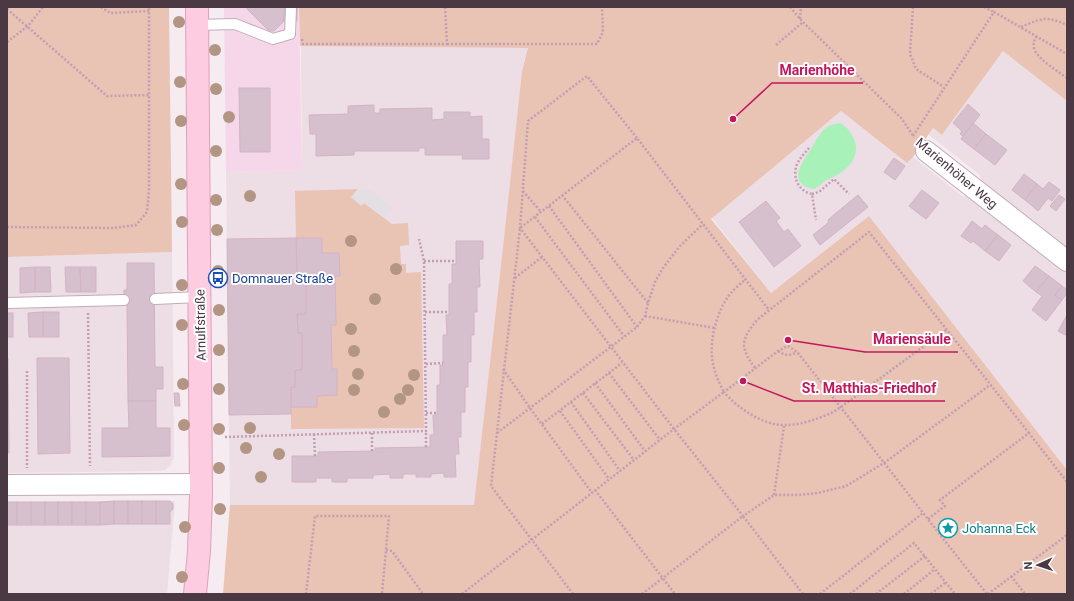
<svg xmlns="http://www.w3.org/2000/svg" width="1074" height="601" font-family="Roboto,sans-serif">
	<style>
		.residential { fill: #eddde5 }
		.commercial { fill: #f6d7ea }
		.green { fill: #e9c3b4 }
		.parking { fill: #e4dfe2 }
		.water { fill: #a8f1b9 }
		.building { fill: #d7c0cd; stroke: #d2b3c5 }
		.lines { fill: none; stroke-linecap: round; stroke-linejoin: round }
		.lane-casing { stroke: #c1adb8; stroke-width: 12 }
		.street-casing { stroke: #c1adb8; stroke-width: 22 }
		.secondary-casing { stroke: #dea1bc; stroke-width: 24 }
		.path { stroke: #c39eb2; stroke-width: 2.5; stroke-dasharray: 2 2; stroke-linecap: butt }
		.lane { stroke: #fff; stroke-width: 10 }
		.street { stroke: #fff; stroke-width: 20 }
		.secondary { stroke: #fecce1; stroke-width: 22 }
		.tree { fill: #b39584 }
		.labels { text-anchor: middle; stroke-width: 4; stroke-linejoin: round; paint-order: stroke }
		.street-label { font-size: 13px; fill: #4a3842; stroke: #fff }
		.transit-label { font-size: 13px; fill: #164399; stroke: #fff; text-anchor: start }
		.culture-label { font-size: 13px; fill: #0d838f; stroke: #fff; text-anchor: start }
		.leader { fill: none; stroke: #c2185b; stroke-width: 1.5 }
		.callout-dot { fill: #c2185b; stroke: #fff; stroke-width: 1.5 }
		.callout-label { font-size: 14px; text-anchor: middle; font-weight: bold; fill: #c2185b; stroke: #fff; stroke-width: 4; stroke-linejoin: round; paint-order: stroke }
	</style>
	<rect width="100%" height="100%" fill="#f5ebf0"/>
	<g class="residential">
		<path d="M301,46L528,47L522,71L504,238L474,506L230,505L226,172L302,170Z"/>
		<path d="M1003,51L1067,101V253L983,184L979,174L929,135L933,128L942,135Z"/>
		<path d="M841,111L907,163L913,157L962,196L975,199L1067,269V470L869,216L771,293L712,218Z"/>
		<path d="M172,252L174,457L171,465L165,470L160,471L7,473V257Z"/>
		<path d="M175,501L167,594H7V502Z"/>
	</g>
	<path class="commercial" d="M224,7H299L302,170L226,172Z"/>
	<g class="green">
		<path d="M7,7H169L172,252L7,257Z"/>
		<path d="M299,7H1067V101L1003,51L942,135L933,128L913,157L907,163L841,111L711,219L771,293L869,216L1067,470V594H223L230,505H474L504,238L522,71L528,48L300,46Z"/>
		<path d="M358,189L351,197L361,205L364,203L392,224L408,223L409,245L400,246L401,264H406V273L421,272L424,428L291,429V407H317V396L337,395V369H332L331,325H336L335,276L340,275L339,253H322V238H296L295,191Z"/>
	</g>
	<path class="parking" d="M358,189L371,190L392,208L384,218L364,203L361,206L351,197Z"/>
	<path class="water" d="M840,123C848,128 852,133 855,142C859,155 851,166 840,173C836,176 831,178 826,180C822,183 818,187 814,189C786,184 802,163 811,149C816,141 821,129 831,125C833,124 837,124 840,123Z"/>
	<g class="building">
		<path d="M247,7H284V21L274,31H269L247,9Z"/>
		<rect x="284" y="7" width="13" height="14"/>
		<path d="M239,88H270V152H240Z"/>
		<path d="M968,104L980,115L963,136L960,134L962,131L953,123Z"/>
		<path d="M374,105V113H380V109L432,108V120L444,119V112H470V117L482,116V139H489V159H462L463,155H425V148H419V151H354V155L316,156V134H310L309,115L348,114V106Z"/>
		<path d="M973,123L986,134L974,149L961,139Z"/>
		<path d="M986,134L1007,150L995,165L974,149Z"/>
		<path d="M894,158L905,166L895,180L884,172Z"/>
		<path d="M1024,174L1037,184L1025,200L1012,190Z"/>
		<path d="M1049,182L1060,190L1052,201L1048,198L1038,211L1025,200L1037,184L1043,189Z"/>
		<path d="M922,190L939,203L926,219L909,206Z"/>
		<path d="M858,195L868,207L820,245L813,235L829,222L828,220L836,213Z"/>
		<path d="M1059,195L1065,199L1056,211L1050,206Z"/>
		<path d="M766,201L780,218L776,221L784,232L788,229L801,246L774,267L739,222Z"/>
		<path d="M972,221L982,229L985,225L998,235L985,251L973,241L971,243L961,236Z"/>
		<path d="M998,235L1011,245L999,261L985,251Z"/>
		<path d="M296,238H322V253H339L340,276H335L336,325H331L332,369H337V395L317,396V407H291V387H295V370H302V333H298L297,314H306V275H297Z"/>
		<path d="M296,238L297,275H306V314H297L298,333H302V370H295V387H291V414L229,415L227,239Z"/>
		<path d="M456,241H483V259H479L480,287H477V312H474V335H471V362H468V387H465V412H461V437H458L459,454H455L456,477H444V473L431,474V477H416V474H403V478H390V474L373,475V478H347V482H332V478H316V482H292V456H318V452L375,451V448L430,447V435H434L433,415H437V385H440V365H443V335H447L446,315H449V284H452V264H456Z"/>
		<path d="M127,263H154L155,367H163V389H156V401H128L127,305H124V290H127Z"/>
		<path d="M1035,266L1049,276L1036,292L1023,281Z"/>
		<path d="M35,267H50L51,292H35Z"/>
		<path d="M35,267V292L20,293V268Z"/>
		<path d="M65,267H80L81,292H66Z"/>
		<path d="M80,267H96V292H81Z"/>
		<path d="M1049,276L1062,286L1055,295L1062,300L1046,321L1032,310L1042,296L1036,292Z"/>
		<path d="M1062,286L1067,290V293L1062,300L1055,295Z"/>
		<rect x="43" y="312" width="16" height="25"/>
		<path d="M43,312V337H29L28,313Z"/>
		<rect x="7" y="313" width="6" height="24"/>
		<path d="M1067,315V336L1058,331Z"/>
		<path d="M7,358H8L9,453H7Z"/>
		<path d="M37,358H69L70,453L38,454Z"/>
		<path d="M174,393H179L180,406H175Z"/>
		<path d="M128,401H156V428H170V456L102,457V428H129Z"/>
		<path d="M114,501V524L100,525V502Z"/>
		<rect x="114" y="501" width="14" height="23"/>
		<rect x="128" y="501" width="14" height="23"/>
		<rect x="142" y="501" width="14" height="23"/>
		<path d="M156,501H170L173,504V509L170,512V524H156Z"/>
		<rect x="7" y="502" width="10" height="23"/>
		<rect x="17" y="502" width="14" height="23"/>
		<rect x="31" y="502" width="14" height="23"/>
		<rect x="45" y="502" width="13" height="23"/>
		<rect x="58" y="502" width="14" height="23"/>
		<rect x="72" y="502" width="14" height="23"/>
		<rect x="86" y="502" width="14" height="23"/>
	</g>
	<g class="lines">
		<defs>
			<g id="lane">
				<path d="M197,25L235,24L273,39L290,34L291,7"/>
				<path d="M155,299L199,297"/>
				<path d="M7,303L124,300"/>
			</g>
			<g id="street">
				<path d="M926,151L1067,261"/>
				<path d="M7,485L201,484"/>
			</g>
			<path id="secondary" d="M195,594L199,551L201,494L197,7"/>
		</defs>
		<use href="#lane" class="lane-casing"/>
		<use href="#street" class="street-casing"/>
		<use href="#secondary" class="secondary-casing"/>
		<g class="path">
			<path d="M101,7L110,13L149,11"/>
			<path d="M790,7L803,22L902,119L914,137"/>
			<path d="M913,7L910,54L916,69L944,87"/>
			<path d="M984,7L994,12"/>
			<path d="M7,9L107,96L149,95"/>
			<path d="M800,19L801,7"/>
			<path d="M1021,27C1040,19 1046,15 1067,25"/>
			<path d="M1037,36C1034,40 1033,43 1034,48C1036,58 1059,72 1067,78"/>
			<path d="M302,39L303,44H447L445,7"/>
			<path d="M7,42L28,26L43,7"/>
			<path d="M447,44H597L603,32L602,7"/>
			<path d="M776,45L803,22"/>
			<path d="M913,136L994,12L1067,54"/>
			<path d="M637,138L587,76L528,121L520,228L674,429L743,516L774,495H798L818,493L846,486L884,463L990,385"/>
			<path d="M809,148C805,153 800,158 797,164C792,177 798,191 812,194L816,220"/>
			<path d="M523,191L541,212"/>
			<path d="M812,194L819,192L834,179L849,194"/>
			<path d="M562,195L648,303"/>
			<path d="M549,206L637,327"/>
			<path d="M535,217L624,336"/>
			<path d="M7,227L113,228L136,225L147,212L149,190V7"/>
			<path d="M424,261H456"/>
			<path d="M515,278L542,257"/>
			<path d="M425,312H449"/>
			<path d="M88,313L90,466"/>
			<path d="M645,316L715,328"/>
			<path d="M946,330L841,407C834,412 827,415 819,418C808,422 796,425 785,425C764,426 737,408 724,392L778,351L788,346L797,352C861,432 923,514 987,594"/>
			<path d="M778,351C785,356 790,356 797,352"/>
			<path d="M426,364L443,363"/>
			<path d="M755,368C739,346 741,339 758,319L869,232L1029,433"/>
			<path d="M503,369L530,408L592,493"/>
			<path d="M27,371V468"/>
			<path d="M609,373L660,440"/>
			<path d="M595,383L645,451"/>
			<path d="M583,393L634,460"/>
			<path d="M571,402L620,471"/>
			<path d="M560,411L609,479"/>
			<path d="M426,413H437"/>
			<path d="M542,424L622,363"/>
			<path d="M497,433L637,327L645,316L648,303L655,282L663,268L679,247L703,224"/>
			<path d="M314,434L315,456"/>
			<path d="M225,437L426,431L424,261L419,239"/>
			<path d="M426,447V431"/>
			<path d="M372,451V432"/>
			<path d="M595,490L675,594"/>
			<path d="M774,495L784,426"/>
			<path d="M928,519L945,506L940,500L1029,433L1067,482"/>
			<path d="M386,550L392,551L423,594"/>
			<path d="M1011,576L1025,594"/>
			<path d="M306,594L315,516H389L382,594"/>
			<path d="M462,594L674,429L724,392C718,381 713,369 712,357C710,341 716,317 724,303C729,294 737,286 745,280"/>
			<path d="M573,594L491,486L520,228L637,138L769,310"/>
			<path d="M642,594L743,516L803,594"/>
			<path d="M820,594L923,513"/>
			<path d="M850,594L914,543L955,594"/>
			<path d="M876,594L925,556"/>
			<path d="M904,594L935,569"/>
			<path d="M931,594L946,582"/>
			<path d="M988,594L1067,535"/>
		</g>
		<use href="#lane" class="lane"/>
		<use href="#street" class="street"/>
		<use href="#secondary" class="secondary"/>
	</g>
	<g class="tree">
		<circle cx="179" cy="22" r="6"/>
		<circle cx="215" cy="50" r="6"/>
		<circle cx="180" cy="82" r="6"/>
		<circle cx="216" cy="89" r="6"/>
		<circle cx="229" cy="117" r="6"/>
		<circle cx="181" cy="121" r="6"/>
		<circle cx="216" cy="151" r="6"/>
		<circle cx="181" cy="184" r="6"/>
		<circle cx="250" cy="196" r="6"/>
		<circle cx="216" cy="200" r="6"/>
		<circle cx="182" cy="222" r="6"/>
		<circle cx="217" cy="230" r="6"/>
		<circle cx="351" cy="241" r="6"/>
		<circle cx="396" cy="269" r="6"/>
		<circle cx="218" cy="271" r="6"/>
		<circle cx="182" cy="285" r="6"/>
		<circle cx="375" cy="299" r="6"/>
		<circle cx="219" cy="310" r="6"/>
		<circle cx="182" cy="325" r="6"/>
		<circle cx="351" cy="329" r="6"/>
		<circle cx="219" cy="350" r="6"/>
		<circle cx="354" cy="351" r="6"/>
		<circle cx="358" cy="374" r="6"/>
		<circle cx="414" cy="375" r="6"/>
		<circle cx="183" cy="384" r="6"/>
		<circle cx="219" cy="389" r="6"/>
		<circle cx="354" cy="390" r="6"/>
		<circle cx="408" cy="390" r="6"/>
		<circle cx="400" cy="399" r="6"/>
		<circle cx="384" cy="412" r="6"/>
		<circle cx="184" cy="425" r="6"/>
		<circle cx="250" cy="428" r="6"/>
		<circle cx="219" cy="429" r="6"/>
		<circle cx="246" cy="448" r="6"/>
		<circle cx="279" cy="454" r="6"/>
		<circle cx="219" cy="468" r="6"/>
		<circle cx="261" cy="477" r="6"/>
		<circle cx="220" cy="509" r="6"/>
		<circle cx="185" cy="527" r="6"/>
		<circle cx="182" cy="577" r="6"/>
	</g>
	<defs>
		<symbol id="bus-ring" viewBox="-11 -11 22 22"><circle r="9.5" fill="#fff" stroke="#1a4fb4" stroke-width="1.5"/><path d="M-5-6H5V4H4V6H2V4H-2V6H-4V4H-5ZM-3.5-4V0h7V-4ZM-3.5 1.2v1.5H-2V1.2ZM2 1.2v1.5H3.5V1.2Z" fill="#1a4fb4"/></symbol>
		<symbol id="sight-ring" viewBox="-11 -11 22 22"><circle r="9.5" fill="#fff" stroke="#0f9aa8" stroke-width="1.5"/><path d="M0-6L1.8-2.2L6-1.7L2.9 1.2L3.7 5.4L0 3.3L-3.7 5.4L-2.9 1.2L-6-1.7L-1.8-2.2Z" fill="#0f9aa8"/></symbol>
	</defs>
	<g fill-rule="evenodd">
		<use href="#bus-ring" x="207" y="267" width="22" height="22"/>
		<use href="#sight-ring" x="937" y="517" width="22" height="22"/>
	</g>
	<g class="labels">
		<g class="street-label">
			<text transform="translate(957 173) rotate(40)" y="5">Marienhöher Weg</text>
			<text transform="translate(200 325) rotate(-91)" y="5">Arnulfstraße</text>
		</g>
		<g class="transit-label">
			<text x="232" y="283">Domnauer Straße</text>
		</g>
		<g class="culture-label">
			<text x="962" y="533">Johanna Eck</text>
		</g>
	</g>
	<path class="leader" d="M733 119L772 83H863M788 340L865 352H958M743 381L794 401H945"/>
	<g class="callout-dot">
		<circle cx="733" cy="119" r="4"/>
		<circle cx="788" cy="340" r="4"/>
		<circle cx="743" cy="381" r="4"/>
	</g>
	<g class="callout-label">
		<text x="817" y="75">Marienhöhe</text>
		<text x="912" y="344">Mariensäule</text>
		<text x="869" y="393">St. Matthias-Friedhof</text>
	</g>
	<rect width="1074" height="601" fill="none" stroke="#4a3842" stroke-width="16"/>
	<g transform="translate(1038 565) rotate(267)" stroke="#ffffff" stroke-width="3" paint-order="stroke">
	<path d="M0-3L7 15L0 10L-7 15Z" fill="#4a3842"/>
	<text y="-6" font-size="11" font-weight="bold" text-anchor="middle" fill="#4a3842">N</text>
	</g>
</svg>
